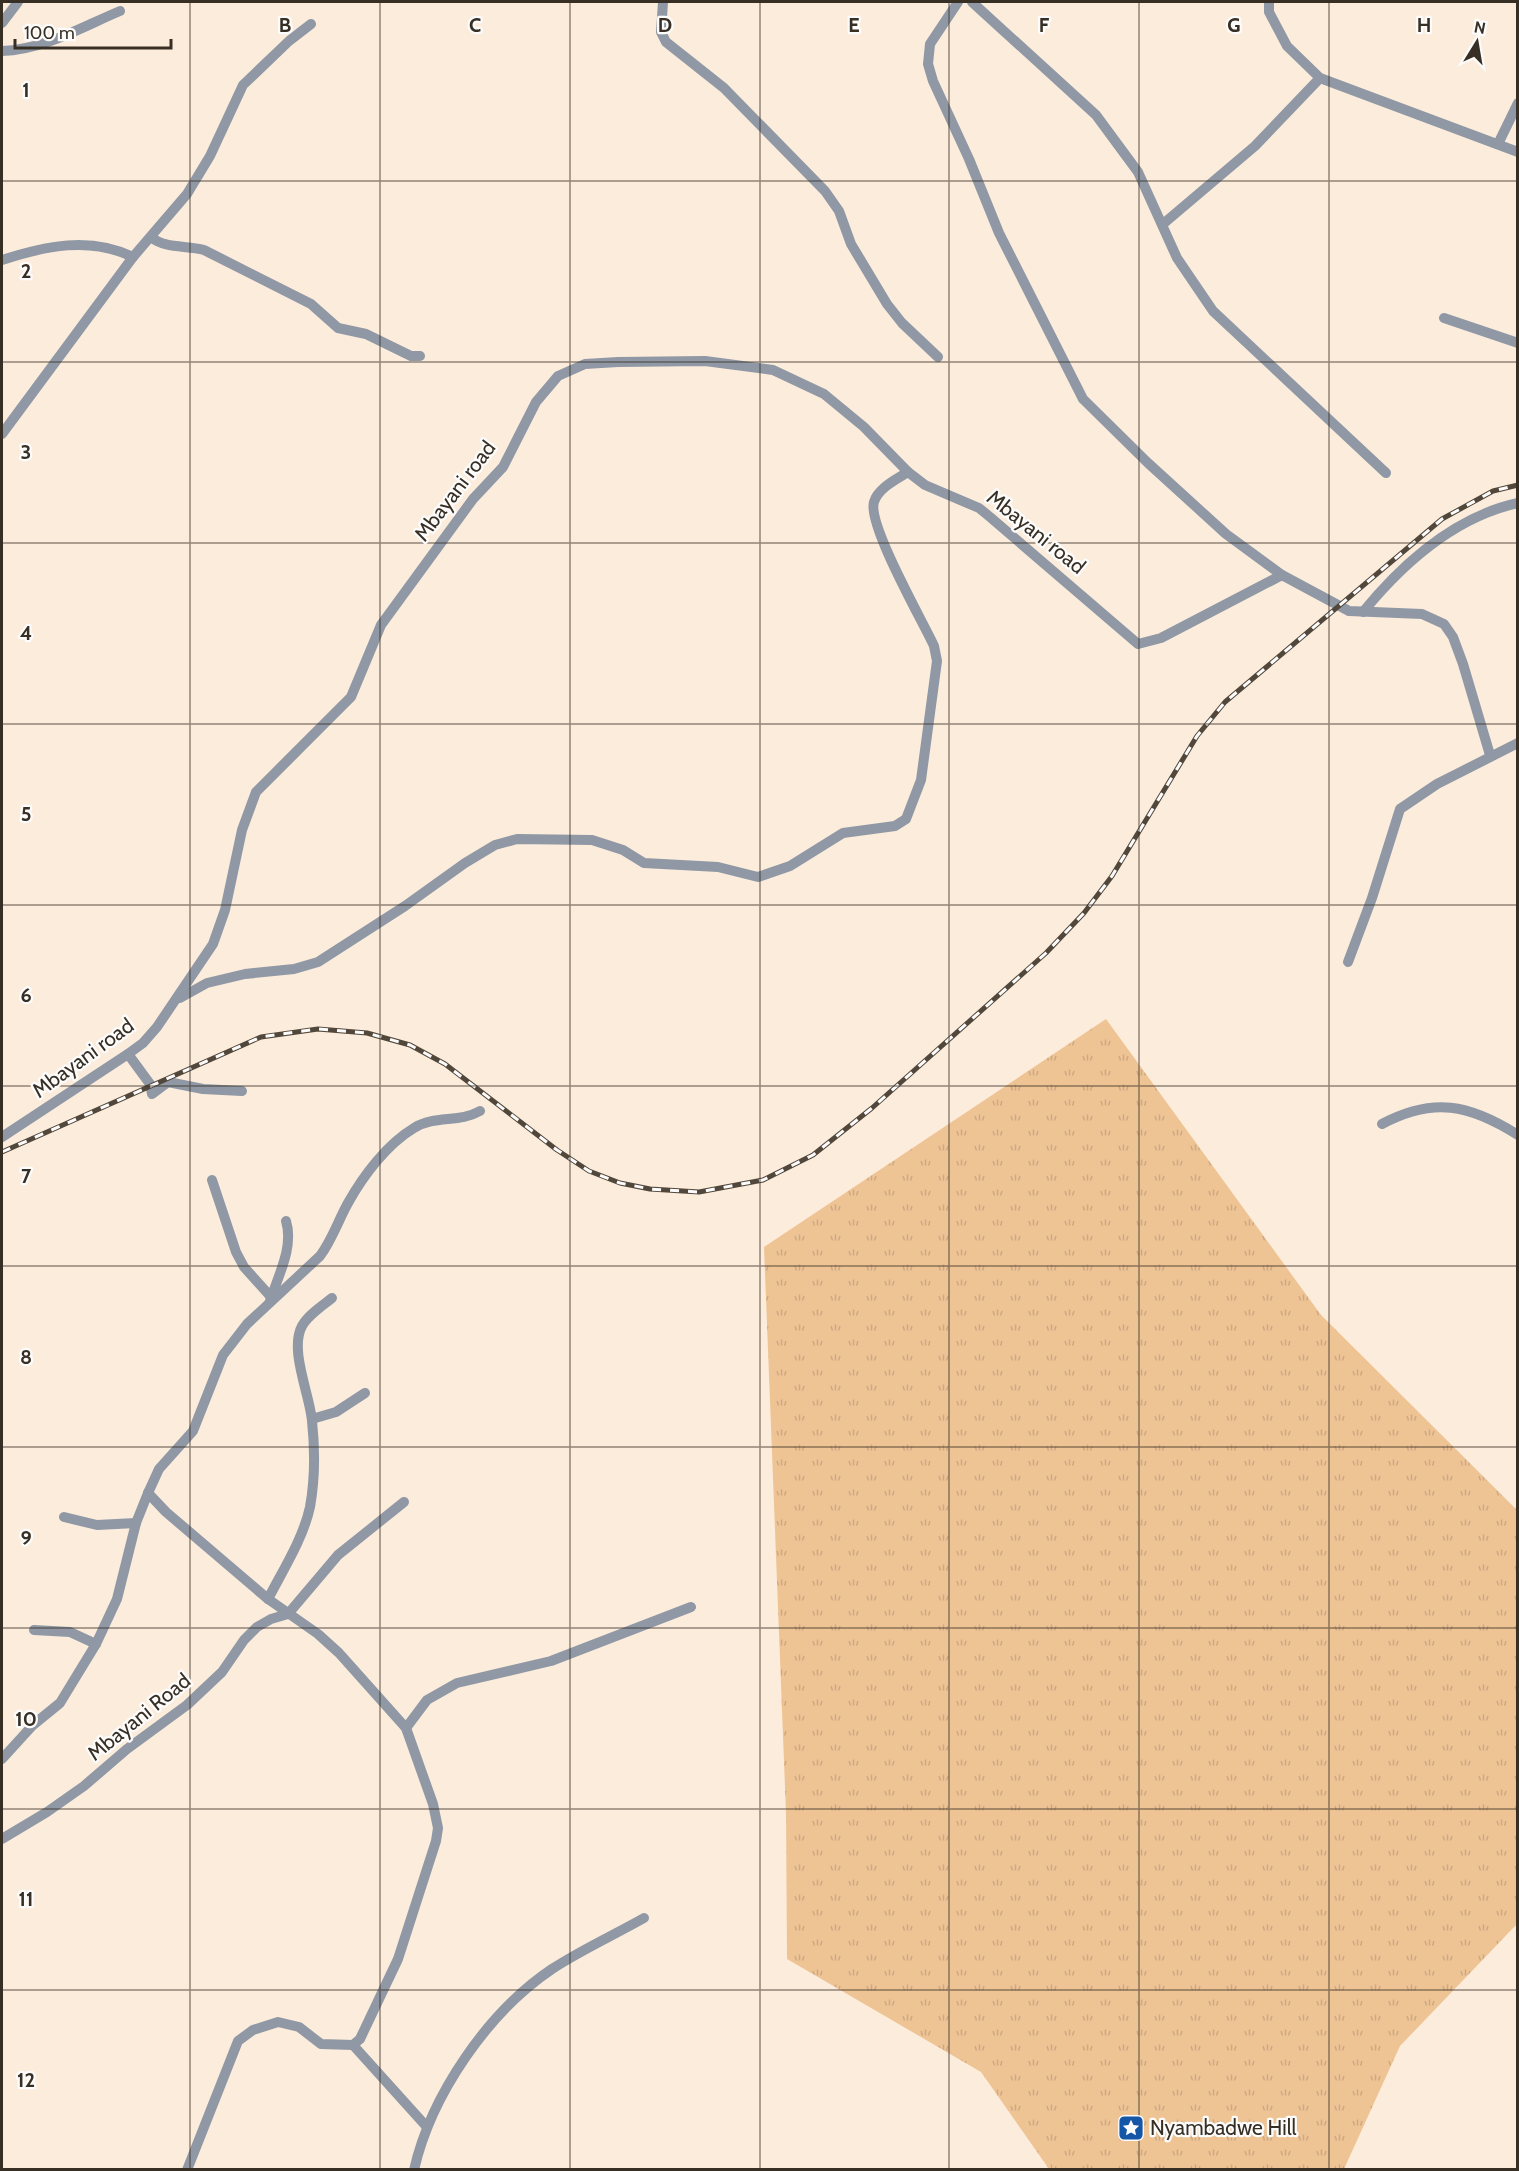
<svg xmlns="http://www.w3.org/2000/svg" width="1519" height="2171" font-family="Cabin,sans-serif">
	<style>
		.grass { fill: url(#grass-tufts) }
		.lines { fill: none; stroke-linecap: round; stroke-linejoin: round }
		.street { stroke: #8f98a4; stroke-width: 10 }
		.rail-casing { stroke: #51473b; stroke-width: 5 }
		.rail { stroke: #fcfcfc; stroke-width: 3; stroke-dasharray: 9; stroke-linecap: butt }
		.grid { fill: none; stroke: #382f24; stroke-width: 1.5; stroke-opacity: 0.55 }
		.labels { text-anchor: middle; stroke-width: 4.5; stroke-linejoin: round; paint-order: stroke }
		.street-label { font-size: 21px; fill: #382f24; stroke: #fcfcfc }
		.poi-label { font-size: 21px; fill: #382f24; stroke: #fcfcfc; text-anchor: start }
		.grid-label { font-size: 20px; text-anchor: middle; font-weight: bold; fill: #382f24; stroke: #fcfcfc; stroke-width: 4.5; stroke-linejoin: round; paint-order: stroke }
	</style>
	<defs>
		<pattern id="grass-tufts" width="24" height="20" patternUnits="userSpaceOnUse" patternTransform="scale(1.5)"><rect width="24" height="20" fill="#efc495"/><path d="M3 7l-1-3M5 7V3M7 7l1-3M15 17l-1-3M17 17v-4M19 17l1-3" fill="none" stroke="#cea980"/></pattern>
	</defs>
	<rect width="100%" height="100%" fill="#fcecdc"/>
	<path class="grass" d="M1106,1019L1321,1315L1517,1510V1924L1400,2046L1344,2169H1049L981,2072L787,1959L786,1813L764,1247Z"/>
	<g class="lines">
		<g class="street">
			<path d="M663,2L661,32L666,42L724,88L825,191L839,211L851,244L887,304L902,323L938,357"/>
			<path d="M958,2L930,44L928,64L933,81L969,159L999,233L1083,399L1148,463L1226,534L1282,575L1349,611L1422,614L1444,624L1453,637L1463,664L1490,755"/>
			<path d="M972,2L1096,115L1138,172L1177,258L1213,311L1386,473"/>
			<path d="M1269,2V12L1287,46L1320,78L1518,152"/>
			<path d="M2,23L18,2"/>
			<path d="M2,51C43,50 82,27 120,11"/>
			<path d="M1498,144L1518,103"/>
			<path d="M1163,224L1255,146L1320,78"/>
			<path d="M151,237C165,249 186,245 204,250L311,304L338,328L366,334L411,356H420"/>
			<path d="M2,260C45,246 90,236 133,257"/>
			<path d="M1444,318L1518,343"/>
			<path d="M2,434L133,257L187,194L210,156L243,85L289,41L311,24"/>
			<path d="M1363,612C1403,563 1454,517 1518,503"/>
			<path d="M1348,962L1372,898L1400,809L1437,784L1518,743"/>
			<path d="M180,998L207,983L245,974L294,969L318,962L405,906L465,863L495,845L517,839L592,840L623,850L644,863L718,867L758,877L790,866L843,833L895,826L906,819L921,780L937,661L934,646C922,620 867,524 874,502C878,488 897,479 908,472"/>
			<path d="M128,1054L150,1084L152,1094L168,1082L203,1089L242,1091"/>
			<path d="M1382,1124C1433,1097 1469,1104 1518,1135"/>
			<path d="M2,1137L128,1054L143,1043L157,1027L213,944L225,910L242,830L256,792L351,697L381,625L473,499L503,467L536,402L558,376L585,364L618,362L705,361L773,370L824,394L864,427L908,472L925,485L979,508L990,517L1138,644L1161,638L1282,575"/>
			<path d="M212,1180L236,1252L244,1267L271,1297"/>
			<path d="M270,1301C278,1276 294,1247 286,1221"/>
			<path d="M312,1419L336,1412L365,1393"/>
			<path d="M148,1493L166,1512L268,1599L318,1634L339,1653L406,1728L433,1804L438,1828L436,1841L398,1959L360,2039L353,2045L321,2044L299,2027L278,2022L253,2030L238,2041L187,2170"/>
			<path d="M64,1517L97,1525L136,1523"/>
			<path d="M268,1599C283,1570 303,1539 310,1507C315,1479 315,1449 312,1421C310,1395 289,1350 302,1326C308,1315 322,1306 332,1298"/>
			<path d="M34,1630L70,1632L96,1644"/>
			<path d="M406,1728L427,1700L457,1683L551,1661L691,1607"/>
			<path d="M2,1759L33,1725L60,1703L96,1644L117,1599L136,1523L148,1493L159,1469L193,1431L223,1355L247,1324L320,1256C332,1240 338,1221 348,1203C363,1176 387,1144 414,1128C435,1115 459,1123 480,1111"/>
			<path d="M2,1839L47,1812L84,1786L127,1749L187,1705L222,1672L244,1640L257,1627L271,1619L288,1614L338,1555L404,1502"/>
			<path d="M353,2045L426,2126"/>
			<path d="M414,2170C431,2095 488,2012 552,1969C581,1950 614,1935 644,1918"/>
		</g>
		<defs>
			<path id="rail" d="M2,1152L261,1037L318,1029L367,1033L410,1045L445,1064L557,1150L589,1171L620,1183L650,1189L699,1192L763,1180L813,1155L872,1108L1046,953L1084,913L1112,876L1197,736L1225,702L1442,519L1493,491L1518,485"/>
		</defs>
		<use href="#rail" class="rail-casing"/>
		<use href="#rail" class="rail"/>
	</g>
	<path class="grid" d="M190,2V2170M380,2V2170M570,2V2170M760,2V2170M949,2V2170M1139,2V2170M1329,2V2170M2,181H1518M2,362H1518M2,543H1518M2,724H1518M2,905H1518M2,1086H1518M2,1266H1518M2,1447H1518M2,1628H1518M2,1809H1518M2,1990H1518"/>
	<defs>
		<symbol id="sight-square" viewBox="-11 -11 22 22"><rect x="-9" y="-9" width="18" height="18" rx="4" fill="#1656a7" stroke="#fcfcfc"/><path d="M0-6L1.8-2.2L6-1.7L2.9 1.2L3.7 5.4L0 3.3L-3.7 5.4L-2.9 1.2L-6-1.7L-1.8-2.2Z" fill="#fff"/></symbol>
	</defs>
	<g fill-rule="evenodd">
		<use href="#sight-square" x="1116" y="2113" width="30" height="30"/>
	</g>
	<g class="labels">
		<g class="street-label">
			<text transform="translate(455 491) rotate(-53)" y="7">Mbayani road</text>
			<text transform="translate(1036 532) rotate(39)" y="7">Mbayani road</text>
			<text transform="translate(83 1058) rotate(-36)" y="7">Mbayani road</text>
			<text transform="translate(139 1717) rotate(-39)" y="7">Mbayani Road</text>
		</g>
		<g class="poi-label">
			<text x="1150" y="2135">Nyambadwe Hill</text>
		</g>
	</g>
	<g class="grid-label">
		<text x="285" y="32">B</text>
		<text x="475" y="32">C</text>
		<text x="665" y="32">D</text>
		<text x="854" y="32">E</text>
		<text x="1044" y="32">F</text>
		<text x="1234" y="32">G</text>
		<text x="1424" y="32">H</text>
		<text x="26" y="97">1</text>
		<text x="26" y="278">2</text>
		<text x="26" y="459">3</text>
		<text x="26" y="640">4</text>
		<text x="26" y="821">5</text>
		<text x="26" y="1002">6</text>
		<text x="26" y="1183">7</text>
		<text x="26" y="1364">8</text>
		<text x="26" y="1545">9</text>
		<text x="26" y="1726">10</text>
		<text x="26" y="1906">11</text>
		<text x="26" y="2087">12</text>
	</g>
	<rect width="1519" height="2171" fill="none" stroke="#382f24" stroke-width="6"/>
	<g transform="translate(1477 42) rotate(11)" stroke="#fcfcfc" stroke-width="4.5" paint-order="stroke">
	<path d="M0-4.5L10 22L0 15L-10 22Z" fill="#382f24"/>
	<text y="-9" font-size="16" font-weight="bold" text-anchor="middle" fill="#382f24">N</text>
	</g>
	<path d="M15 39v9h156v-9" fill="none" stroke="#382f24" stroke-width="3"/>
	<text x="24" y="39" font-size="18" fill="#382f24" stroke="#fcfcfc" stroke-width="4.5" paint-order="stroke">100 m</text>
</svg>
